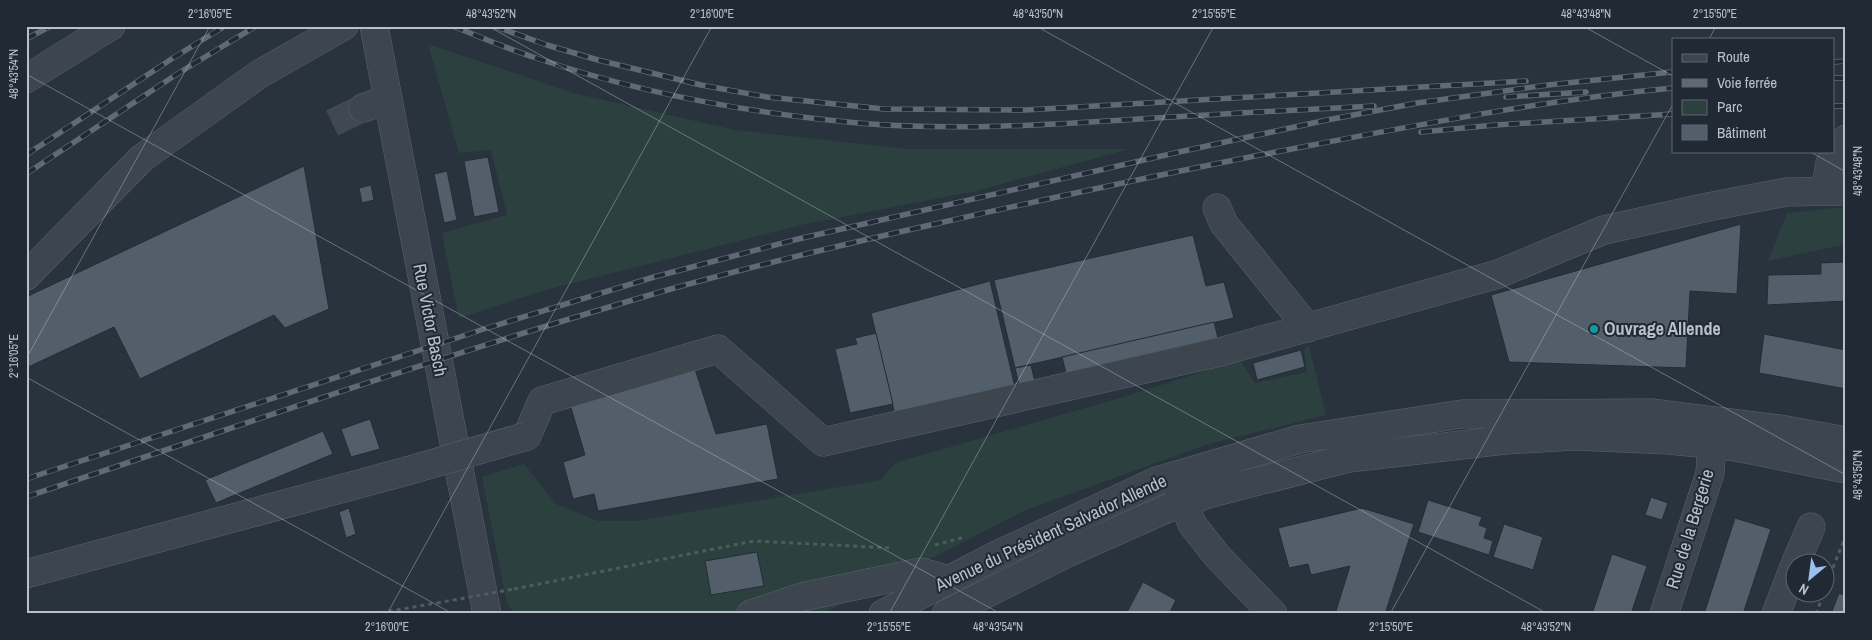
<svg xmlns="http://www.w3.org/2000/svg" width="1872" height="640" font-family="'Archivo Narrow',sans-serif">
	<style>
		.green { fill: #2c4040 }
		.building { fill: #525e69; stroke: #242c36 }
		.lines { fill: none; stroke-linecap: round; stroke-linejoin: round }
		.minor-tunnel { stroke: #3f4853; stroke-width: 28; stroke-dasharray: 28 14; stroke-linecap: butt }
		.minor-casing { stroke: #5b636c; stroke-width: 29 }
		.path { stroke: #4b5d5e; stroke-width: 3; stroke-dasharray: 4 4; stroke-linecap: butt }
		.minor { stroke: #3d454f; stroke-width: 28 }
		.rail-casing { stroke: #5f6a75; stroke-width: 5.5 }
		.rail { stroke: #212a34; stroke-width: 4; stroke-dasharray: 11; stroke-linecap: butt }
		.minor-bridge-casing { stroke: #5b636c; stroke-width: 29; stroke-linecap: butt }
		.path-bridge { stroke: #4b5d5e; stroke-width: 3; stroke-dasharray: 4 4; stroke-linecap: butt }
		.minor-bridge { stroke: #3d454f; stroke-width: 28 }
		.ticks { fill: none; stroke: #b9c0c9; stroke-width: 1; stroke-opacity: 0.45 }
		.culture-dot { fill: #0f9aa8; stroke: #212a34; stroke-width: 2 }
		.labels { text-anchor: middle; stroke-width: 4; stroke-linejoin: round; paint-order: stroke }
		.street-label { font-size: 18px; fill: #b9c0c9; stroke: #212a34 }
		.poi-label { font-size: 18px; font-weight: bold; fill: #b9c0c9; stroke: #212a34; text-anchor: start }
		.neatline { fill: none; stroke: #b9c0c9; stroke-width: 2 }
		.ticks-label { font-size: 12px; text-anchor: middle; fill: #b9c0c9 }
	</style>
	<rect width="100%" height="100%" fill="#29333e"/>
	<g class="green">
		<path d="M428,44L573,93L735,130L908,149H1129L976,191L801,225L542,291L459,318L442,233L507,215L491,150L459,153Z"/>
		<path d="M1846,207V244L1768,261L1787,213Z"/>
		<path d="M1309,346L1326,415L1205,445L1026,510L822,614H516L507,604L482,477L524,464L556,504L598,521H636L881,480L895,463L1130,395L1240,360L1255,383L1307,372L1304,350Z"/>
	</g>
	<g class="building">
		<path d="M488,157L499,212L474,217L464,161Z"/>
		<path d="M304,166L329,309L285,328L274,315L140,379L114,327L26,368V297Z"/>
		<path d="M447,171L457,220L444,223L434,174Z"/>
		<path d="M371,185L374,200L362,203L359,188Z"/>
		<path d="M1741,224L1737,294L1690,291L1686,368L1509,362L1491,295Z"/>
		<path d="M1193,235L1206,286L1224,282L1234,318L1015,368L994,280Z"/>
		<path d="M1846,262V301L1767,305L1768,275L1821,274V263Z"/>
		<path d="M990,281L1015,387L895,415L871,313Z"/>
		<path d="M1214,322L1218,338L1066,373L1062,357Z"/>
		<path d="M876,333L893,404L850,413L835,349L857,344L855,338Z"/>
		<path d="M1764,334L1846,350V389L1759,373Z"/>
		<path d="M1301,350L1305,367L1257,380L1253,363Z"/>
		<path d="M693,363L716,434L767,424L778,479L598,511L594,494L573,499L563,462L585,455L568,398Z"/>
		<path d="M1031,365L1035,382L1019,385L1015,368Z"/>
		<path d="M370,419L380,449L351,457L341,429Z"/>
		<path d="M323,431L333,454L216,503L205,480Z"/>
		<path d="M1651,497L1668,503L1662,520L1645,515Z"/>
		<path d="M1428,500L1482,517L1479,525L1487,528L1484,538L1493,541L1489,555L1418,532Z"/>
		<path d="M349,508L356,534L346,538L339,512Z"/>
		<path d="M1362,508L1414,524L1385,614H1335L1350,566L1311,575L1308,564L1289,568L1278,528Z"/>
		<path d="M1735,518L1771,529L1743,614H1704Z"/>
		<path d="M1504,524L1543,537L1533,570L1493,557Z"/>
		<path d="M757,552L764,586L711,595L705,561Z"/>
		<path d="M1612,554L1647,566L1631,614H1592Z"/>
		<path d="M1143,582L1176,600L1169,614H1126Z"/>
		<path d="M1839,593L1846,596V614H1831Z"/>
	</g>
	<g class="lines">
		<path class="minor-tunnel" d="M332,123L363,108"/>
		<defs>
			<g id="minor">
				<path d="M374,26L487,614"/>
				<path d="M26,79L111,26"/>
				<path d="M363,108L388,99"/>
				<path d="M1825,191L1830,163L1846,139"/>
				<path d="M1217,208L1224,224L1308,328"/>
				<path d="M26,276L142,158L258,75L344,26"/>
				<path d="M527,436L542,401L718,349L823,442L1220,352L1498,274L1604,230L1708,207L1787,192L1846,191"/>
				<path d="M1178,487L1192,524L1218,557L1273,614"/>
				<path d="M1796,562L1811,527"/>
				<path d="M26,574L407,471"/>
				<path d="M751,614L802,597L921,572L949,580"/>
				<path d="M883,614L999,554L1157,481L1300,439L1462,414L1651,413L1780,429L1846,441"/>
				<path d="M946,614L1065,554L1166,509L1208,494L1349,458L1505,440L1574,436L1669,440L1736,447L1846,469"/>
				<path d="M1664,614L1710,473L1712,444"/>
				<path d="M1776,614L1794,567"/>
			</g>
		</defs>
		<use href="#minor" class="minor-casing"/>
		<g class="path">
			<path d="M935,545L965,537"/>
			<path d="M514,589L754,541L892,548"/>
			<path d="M1824,590L1846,535"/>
			<path d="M373,614L437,603"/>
			<path d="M1816,614L1824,592"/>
		</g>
		<use href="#minor" class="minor"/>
		<defs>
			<g id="rail">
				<path d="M453,26C480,37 508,49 536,58C639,93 749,113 858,123C951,131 1046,125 1139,119C1217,114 1296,110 1374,106"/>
				<path d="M494,26L547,45L598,60L701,85L767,97L884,109L1026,110L1526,81"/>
				<path d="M26,39L51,26"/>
				<path d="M1833,62L1846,61"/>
				<path d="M1833,78H1846"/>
				<path d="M1506,97L1586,92"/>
				<path d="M1833,106H1846"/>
				<path d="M1421,132L1495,125L1673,114"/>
				<path d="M26,155L173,58L225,26"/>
				<path d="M26,174L177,74L256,26"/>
				<path d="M26,479L484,329L654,277L798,239L1179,152L1327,120L1417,103L1548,85L1672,72"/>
				<path d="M26,497C237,426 447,354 660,292C748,267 837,246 926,226C1037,201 1148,177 1260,155C1397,129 1534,101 1673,88"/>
			</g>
		</defs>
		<use href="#rail" class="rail-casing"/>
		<use href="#rail" class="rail"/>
		<defs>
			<path id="minor-bridge" d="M407,471L527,436"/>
		</defs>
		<use href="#minor-bridge" class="minor-bridge-casing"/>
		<path class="path-bridge" d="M437,603L514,589"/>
		<use href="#minor-bridge" class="minor-bridge"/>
	</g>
	<path class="ticks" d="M488,26L1548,614M1036,26L1846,475M1583,26L1673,76M1709,39L1716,26M26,74L1001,614M1809,151L1846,172M26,359L210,26M26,377L453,614M387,614L712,26M889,614L1214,26M1390,614L1673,104"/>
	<circle class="culture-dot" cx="1594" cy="329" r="5"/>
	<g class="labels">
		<g class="street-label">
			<text transform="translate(430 320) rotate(79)" y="6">Rue Victor Basch</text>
			<text transform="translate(1690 529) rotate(-73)" y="6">Rue de la Bergerie</text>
			<text transform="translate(1051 533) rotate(-25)" y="6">Avenue du Président Salvador Allende</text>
		</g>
		<g class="poi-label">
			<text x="1604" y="335">Ouvrage Allende</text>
		</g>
	</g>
	<rect width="1872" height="640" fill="none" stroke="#212a34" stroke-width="55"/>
	<rect x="1672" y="38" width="162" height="115" fill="#212a34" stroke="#5e6670"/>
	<rect x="1682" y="54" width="25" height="8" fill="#3d454f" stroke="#5e6670"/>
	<text x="1717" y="62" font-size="15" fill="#b9c0c9">Route</text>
	<rect x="1682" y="79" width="25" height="8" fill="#5f6a75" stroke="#5e6670"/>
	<text x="1717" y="88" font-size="15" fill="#b9c0c9">Voie ferrée</text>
	<rect x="1682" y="100" width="25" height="15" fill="#2c4040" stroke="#5e6670"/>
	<text x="1717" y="112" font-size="15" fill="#b9c0c9">Parc</text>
	<rect x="1682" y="125" width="25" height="15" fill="#525e69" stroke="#5e6670"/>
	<text x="1717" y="138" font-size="15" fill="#b9c0c9">Bâtiment</text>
	<g transform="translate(1810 578) rotate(209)"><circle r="24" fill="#212a34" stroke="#5e6670"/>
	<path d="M0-4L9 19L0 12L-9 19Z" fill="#9abfed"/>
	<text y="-8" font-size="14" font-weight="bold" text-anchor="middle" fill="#b9c0c9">N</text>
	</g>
	<rect x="28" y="28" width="1816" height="584" class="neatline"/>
	<g class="ticks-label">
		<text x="210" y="18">2°16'05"E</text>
		<text x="491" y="18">48°43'52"N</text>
		<text x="712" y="18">2°16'00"E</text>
		<text x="1038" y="18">48°43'50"N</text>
		<text x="1214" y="18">2°15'55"E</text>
		<text x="1586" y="18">48°43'48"N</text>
		<text x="1715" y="18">2°15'50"E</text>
		<text transform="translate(14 74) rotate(-90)" y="4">48°43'54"N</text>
		<text transform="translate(1858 171) rotate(-90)" y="4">48°43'48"N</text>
		<text transform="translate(14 356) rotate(-90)" y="4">2°16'05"E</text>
		<text transform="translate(1858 475) rotate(-90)" y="4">48°43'50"N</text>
		<text x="387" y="631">2°16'00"E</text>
		<text x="889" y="631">2°15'55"E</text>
		<text x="998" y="631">48°43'54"N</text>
		<text x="1391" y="631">2°15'50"E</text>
		<text x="1546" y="631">48°43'52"N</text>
	</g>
</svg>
